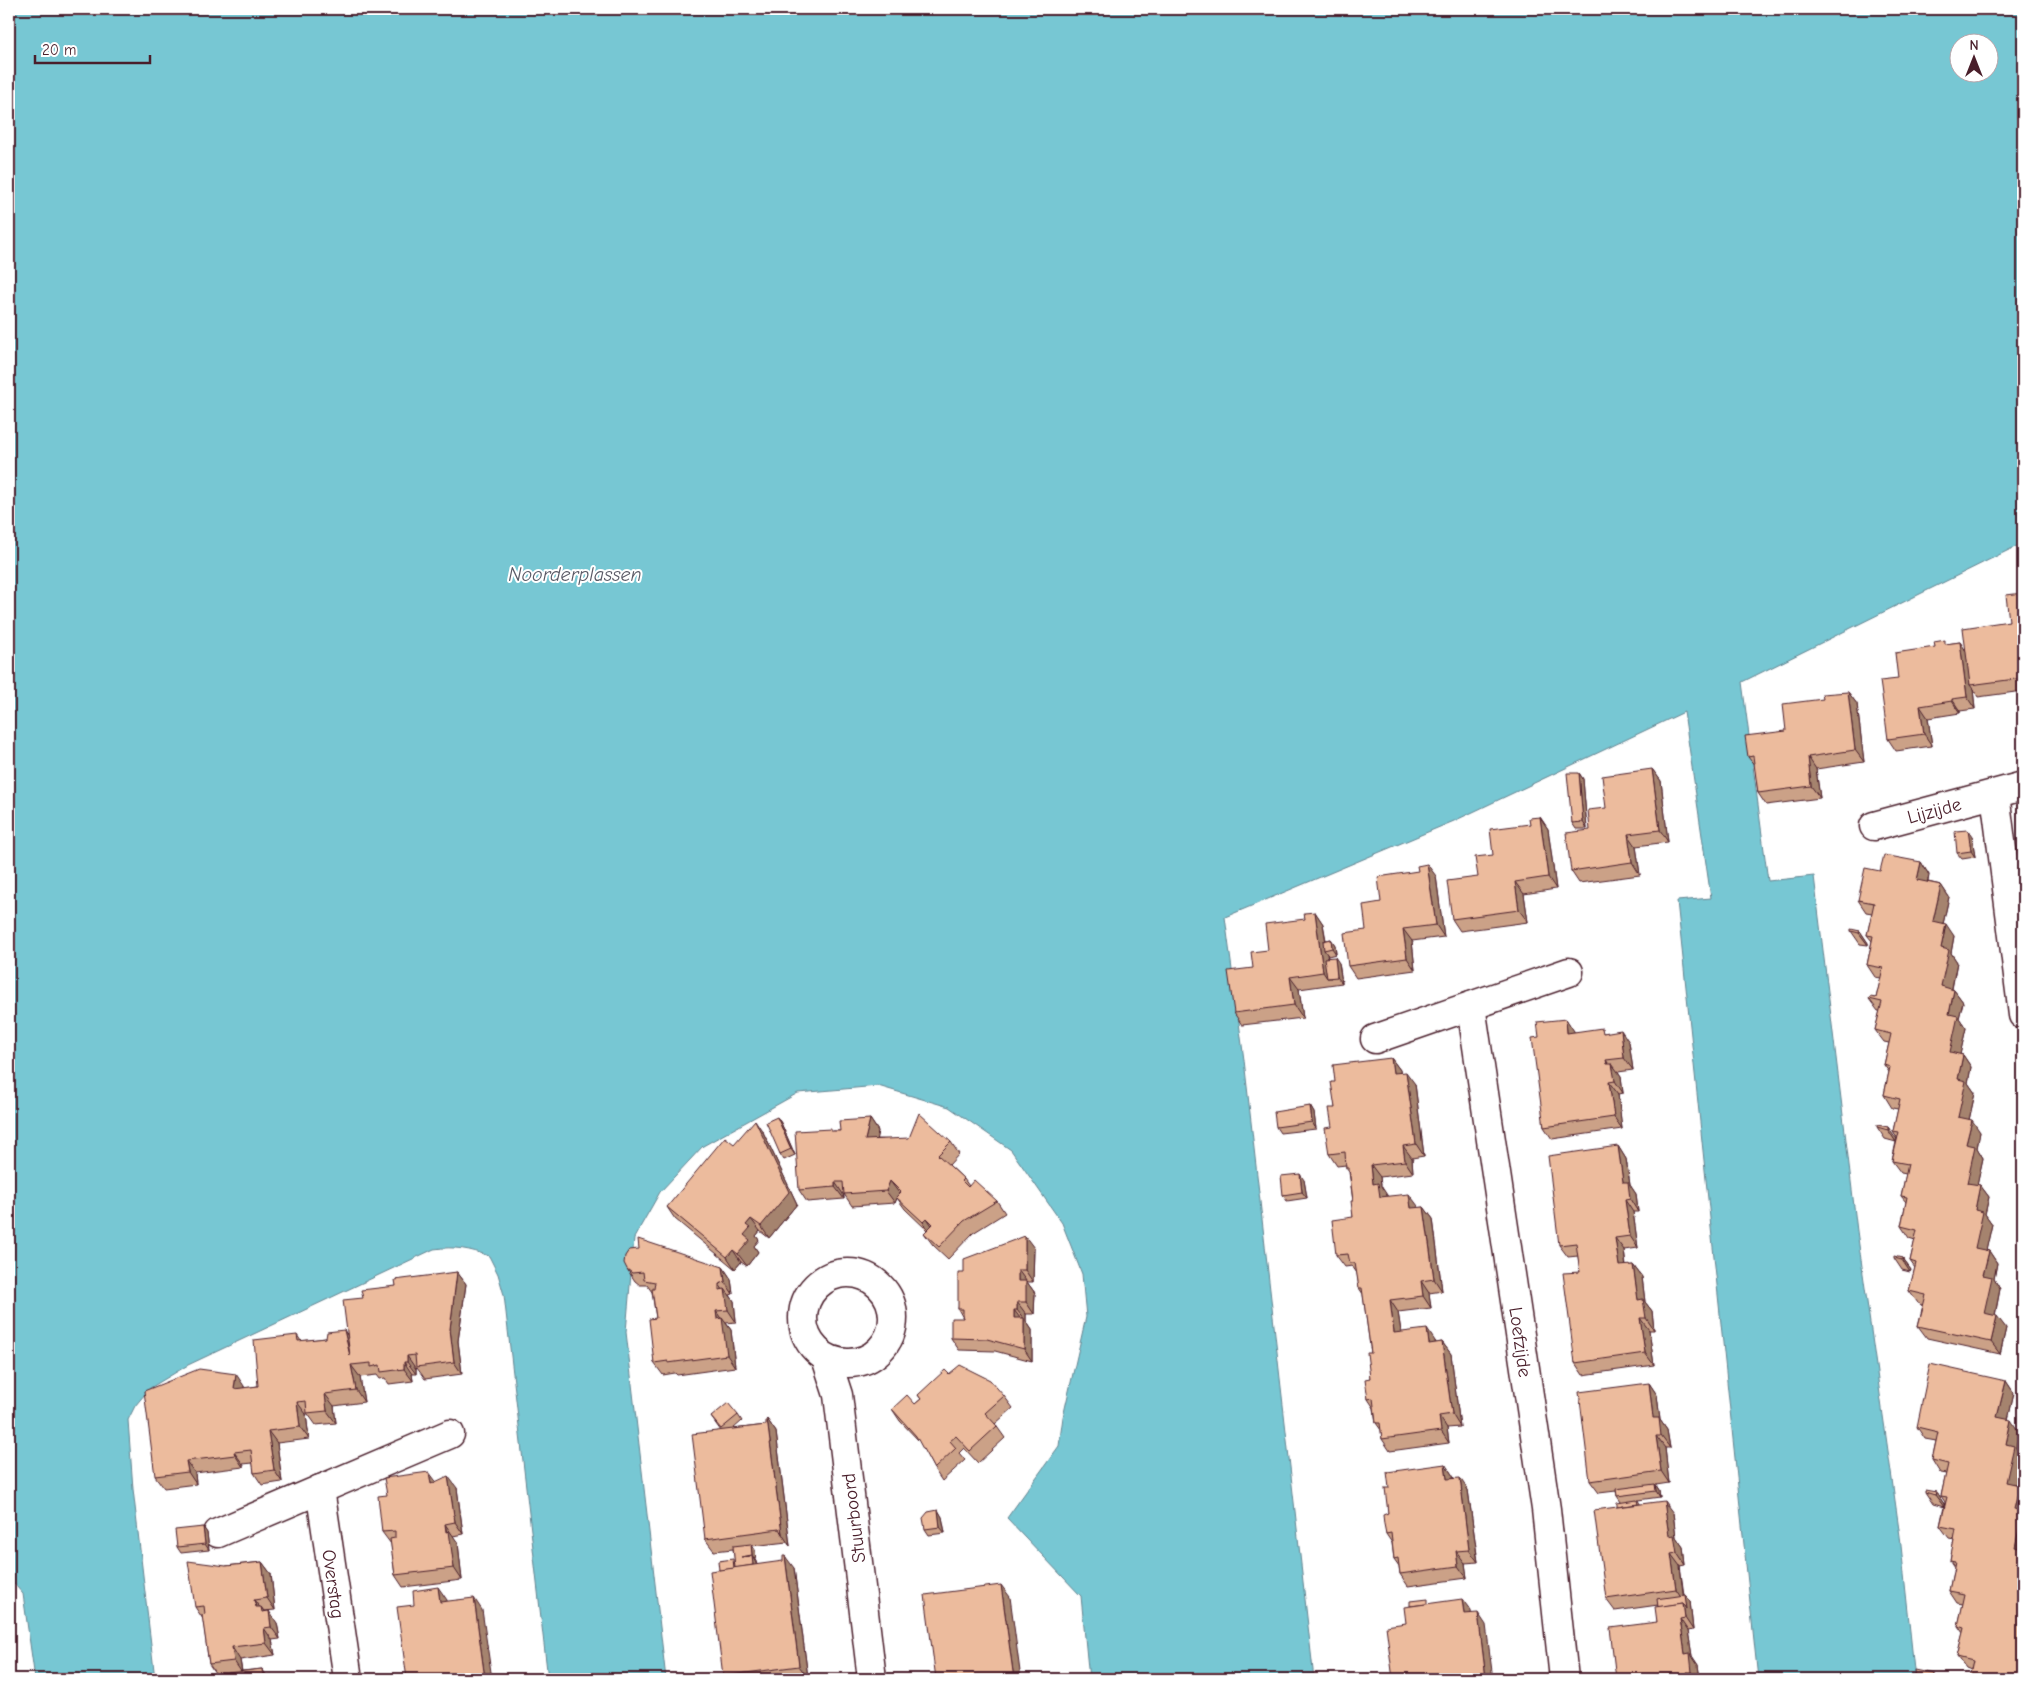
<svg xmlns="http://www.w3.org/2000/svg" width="2032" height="1688" font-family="'Comic Neue',sans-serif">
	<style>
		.water { fill: #77c7d3; stroke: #658490; fill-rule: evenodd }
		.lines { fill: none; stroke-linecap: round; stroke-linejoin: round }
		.minor-casing { stroke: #4a1f2b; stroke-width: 31 }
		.minor { stroke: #fff; stroke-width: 28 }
		.wall { fill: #cba187; stroke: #4a1f2b }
		.shaded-wall { fill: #a5836e; stroke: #4a1f2b }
		.building { fill: #ecbb9d; stroke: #4a1f2b }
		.labels { text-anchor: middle; stroke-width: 4; stroke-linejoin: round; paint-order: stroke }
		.street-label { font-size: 19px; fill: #4a1f2b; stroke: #fff }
		.water-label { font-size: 20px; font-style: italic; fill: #5a5a66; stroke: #fff }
	</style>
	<rect width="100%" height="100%" fill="#fff"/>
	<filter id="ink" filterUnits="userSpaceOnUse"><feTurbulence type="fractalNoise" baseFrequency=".02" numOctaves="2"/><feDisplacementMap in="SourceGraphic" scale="10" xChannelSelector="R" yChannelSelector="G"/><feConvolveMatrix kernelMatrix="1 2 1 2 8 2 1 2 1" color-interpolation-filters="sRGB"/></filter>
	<g filter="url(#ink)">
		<path class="water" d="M9,9H2023V543L1742,682L1768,881L1814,876L1857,1231L1900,1536L1915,1679H1758L1677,901L1711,898L1684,712L1454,821L1225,917L1244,1060L1314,1679H1089L1081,1596L1007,1518L1059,1446L1063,1417L1086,1317L1082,1274L1062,1223L1011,1150L949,1107L878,1086L798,1093L703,1146L660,1192L634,1238L626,1332L666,1679H548L504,1295L498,1274L489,1256C470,1249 455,1246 434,1249L188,1365L150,1388L135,1406L128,1420L133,1489L155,1679H35L23,1594L9,1578ZM1960,42H1990V72H1960Z"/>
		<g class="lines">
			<defs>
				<g id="minor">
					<path d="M1995,794L2023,1015"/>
					<path d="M1874,826L2023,786"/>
					<path d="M1471,1006L1546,1509L1564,1679"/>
					<path d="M1375,1039L1569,972"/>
					<circle cx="848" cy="1318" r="45"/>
					<path d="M826,1358L838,1395L872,1679"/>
					<path d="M320,1489L348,1679"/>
					<path d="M218,1533L450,1434"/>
				</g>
			</defs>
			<use href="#minor" class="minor-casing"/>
			<use href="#minor" class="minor"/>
		</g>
		<g class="wall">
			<path d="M2023,593V691L1978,697L1973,689L1975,709L1960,711V713L1928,718L1932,746L1896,751L1888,739L1898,679L1935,647L1947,644L1960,642L1965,650L2009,621Z"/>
			<path d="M1848,692L1857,704L1864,762L1816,769L1820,798L1766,805L1758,793L1755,766L1748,757L1786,731L1823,699Z"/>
			<path d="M1652,769L1661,781L1668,842L1636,846L1640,875L1579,883L1571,871L1590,830L1606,808Z"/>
			<path d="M1579,773L1583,779L1587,829H1576L1572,823Z"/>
			<path d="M1540,817L1548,829L1556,889L1524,894L1528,922L1460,931L1452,919L1493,855L1530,824Z"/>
			<path d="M1972,836L1975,857L1962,859L1957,853Z"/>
			<path d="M1921,862L1929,875L1928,882L1941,885L1949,897L1943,924L1954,936L1951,953L1957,962L1952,989L1954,990L1963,1002L1959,1018L1966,1028L1960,1054L1963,1055L1971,1067L1968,1083L1975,1093L1969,1120L1980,1132L1977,1148L1983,1158L1977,1185H1980L1989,1197L1985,1214L1992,1224L1986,1250L1989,1251L1997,1263L1994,1279L2000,1289L1995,1316L2006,1328L2000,1354L1927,1338L1918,1326L1923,1305L1918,1303L1909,1291L1915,1268L1910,1261L1915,1240L1909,1238L1901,1226L1906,1202L1901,1196L1906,1174L1901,1173L1892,1161L1897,1137L1893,1131L1898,1109L1892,1108L1884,1095L1889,1072L1884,1065L1889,1043L1884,1042L1875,1030L1880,1011H1878L1869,999L1876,998L1881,978L1875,977L1867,965L1872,941L1867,935L1872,913L1866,912L1858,900L1880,871Z"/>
			<path d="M1436,876L1444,937L1412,941L1415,970L1356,978L1348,966L1381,902Z"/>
			<path d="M1315,912L1323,924L1326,940L1331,939L1335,945L1336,954L1328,956L1327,954L1328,958L1339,963L1342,983L1299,989L1303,1018L1242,1025L1234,1013L1253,968L1268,950L1305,919Z"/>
			<path d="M1851,931H1860L1868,943V945L1860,944Z"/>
			<path d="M1566,1019L1574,1032L1605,1033L1629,1042L1633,1070L1618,1072L1621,1076L1623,1093L1618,1094L1622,1129L1552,1139L1544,1127L1539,1037Z"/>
			<path d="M1391,1058L1400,1070V1072L1415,1084L1424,1156L1412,1158L1413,1173L1380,1177L1381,1186L1387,1196L1418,1206V1208L1424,1207L1433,1219L1442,1291L1429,1293L1431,1308L1398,1312L1401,1332L1435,1341L1436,1343L1442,1342L1451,1354L1460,1427L1447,1428L1449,1443L1390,1451L1382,1439L1381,1430L1376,1423L1374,1408L1368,1399L1370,1378L1371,1353L1363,1294L1359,1288L1357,1273L1352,1266L1345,1267L1336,1255L1353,1217V1201L1349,1172L1346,1168V1165L1337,1166L1329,1154L1335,1108V1082Z"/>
			<path d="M1310,1106L1314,1113L1316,1129L1280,1133L1276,1127Z"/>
			<path d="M777,1117L781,1123L795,1155L784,1160L780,1154Z"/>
			<path d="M870,1119L878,1131L876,1139L951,1142L959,1154L949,1165L964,1179L969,1186L997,1201L1005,1213L973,1233L948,1259L933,1245L924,1233L927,1230L905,1209L897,1198L895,1203L852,1206L844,1194V1199L807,1202L799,1190L833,1131H840Z"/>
			<path d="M1877,1127H1888L1896,1142L1885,1139Z"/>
			<path d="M763,1132L797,1204L769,1238L760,1231L756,1236L759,1240L754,1246L758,1252L747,1266L741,1262L735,1269L675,1219L667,1207L734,1144Z"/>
			<path d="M1618,1146L1626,1159L1630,1185L1636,1194L1638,1212H1633L1638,1248L1624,1250L1626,1266L1633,1265L1642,1277L1645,1302L1652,1311L1654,1330H1649L1654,1365L1583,1375L1575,1363L1580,1272L1578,1256L1568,1257L1559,1245Z"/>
			<path d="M1304,1180L1307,1198L1287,1201L1283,1195Z"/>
			<path d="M1034,1248L1033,1282H1027L1035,1293L1034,1314H1026V1321L1032,1330V1361L995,1351L959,1350L951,1338L963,1318L958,1309L964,1273Z"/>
			<path d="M1894,1258H1902L1911,1270L1910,1272L1902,1270Z"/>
			<path d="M723,1267L731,1279L733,1294L730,1295L734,1301L736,1322L726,1323L731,1330L735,1367L677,1375L675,1373L663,1375L654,1363L656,1318L652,1292L647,1285H640L635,1281L627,1269Z"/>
			<path d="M457,1272L466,1284L458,1341L462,1374L425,1379L417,1368L416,1369V1374H412L413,1381L389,1384L385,1378L380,1379L377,1375L360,1377L364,1402L334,1406L336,1423L316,1425L308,1414H306L309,1439L277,1443L282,1482L262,1485L254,1473L253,1463L243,1464V1467L195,1473L196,1484L164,1488L155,1476L244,1386V1388L258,1386L297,1335L301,1341L326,1338L347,1334L363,1298L396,1286Z"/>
			<path d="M949,1374L1004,1396L1013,1408L995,1424L1005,1438L978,1463L964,1448L959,1453L965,1460L942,1481L934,1469L920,1442L900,1421L892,1409L915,1404L921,1399L918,1395Z"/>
			<path d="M2006,1381L2014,1393L2008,1419L2019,1432L2016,1448L2023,1458L1971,1670L1966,1668L1957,1656L1963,1633L1958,1626L1963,1604L1957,1603L1949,1591L1954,1567L1950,1561L1954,1539L1949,1538L1940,1526L1945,1502L1941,1496L1946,1474L1940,1473L1932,1460L1936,1441L1925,1439L1917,1427Z"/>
			<path d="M1649,1383L1657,1395L1660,1420L1667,1430L1670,1448H1665L1669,1483L1656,1485L1659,1490L1660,1497L1638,1500L1640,1504L1673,1513L1676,1537L1683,1547L1685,1565L1680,1566L1684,1595H1685L1690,1601L1693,1630L1688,1631L1692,1656L1698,1665L1700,1679H1616L1657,1622L1658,1605L1615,1611L1606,1599L1617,1507L1621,1502L1617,1496L1616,1491L1599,1493L1590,1481Z"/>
			<path d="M738,1415L742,1421L733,1429L766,1425L767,1419L776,1432L790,1546L787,1542L752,1546L755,1550L756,1561L757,1565L794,1568L808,1678L796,1679H726L723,1676L719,1570L735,1562L733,1549L714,1551L705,1539L721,1431L711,1417Z"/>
			<path d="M1445,1464L1453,1476L1454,1478L1468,1490L1478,1562L1465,1563L1467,1578L1408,1586L1400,1574L1399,1566L1394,1559L1392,1543L1386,1534L1388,1513L1389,1488Z"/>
			<path d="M436,1482L457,1488L463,1534L453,1536L454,1538L458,1543L462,1580L403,1587L395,1575L391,1544L382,1532L387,1495Z"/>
			<path d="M1925,1492H1936L1944,1504V1507L1933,1504Z"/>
			<path d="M938,1510L942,1517L945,1533L929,1535L925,1529Z"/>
			<path d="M203,1527L207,1533L209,1550L181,1553L177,1547Z"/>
			<path d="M262,1562L271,1574L275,1610L264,1611L277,1623L280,1639L272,1640L275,1655L240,1660L242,1671L262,1669L266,1675L267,1677L272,1676L274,1679H229L228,1675L217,1676L209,1664L203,1619L195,1607L226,1566Z"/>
		</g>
		<g class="shaded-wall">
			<path d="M1960,642L1968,654L1970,685L1973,689L1975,709L1967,697Z"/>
			<path d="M1848,692L1857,704L1864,762L1855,750Z"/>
			<path d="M1952,699L1960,711V713L1952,701Z"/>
			<path d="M1920,706L1928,718L1932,746L1924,734Z"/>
			<path d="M1808,757L1816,769L1820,798L1811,786Z"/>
			<path d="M1652,769L1661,781L1668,842L1660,830Z"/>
			<path d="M1579,773L1583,779L1587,829L1583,822Z"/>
			<path d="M1540,817L1548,829L1556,889L1548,877Z"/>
			<path d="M1968,830L1972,836L1975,857L1971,851Z"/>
			<path d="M1628,834L1636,846L1640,875L1632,862Z"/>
			<path d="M1921,862L1929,875L1925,892L1917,880Z"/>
			<path d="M1427,864L1436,876L1444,937L1436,925Z"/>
			<path d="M1515,882L1524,894L1528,922L1519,910Z"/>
			<path d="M1941,885L1949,897L1941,933L1933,921Z"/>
			<path d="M1315,912L1323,924L1327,949L1324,950L1327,954L1331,978H1327L1323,972Z"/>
			<path d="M1946,924L1954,936L1951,953L1957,962L1950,998L1941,986V948Z"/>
			<path d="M1403,929L1412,941L1415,970L1407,958Z"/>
			<path d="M1860,931L1868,943V945L1859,933Z"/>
			<path d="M1331,939L1335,945L1336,954L1332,948Z"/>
			<path d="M1335,957L1339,963L1342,983L1337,977Z"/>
			<path d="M1290,977L1299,989L1303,1018L1294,1005Z"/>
			<path d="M1954,990L1963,1002L1959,1018L1966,1028L1958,1064L1950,1052L1949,1014Z"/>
			<path d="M1566,1019L1574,1031L1576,1045L1567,1033Z"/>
			<path d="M1621,1030L1629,1042L1633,1070L1624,1058Z"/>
			<path d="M1963,1055L1971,1067L1968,1083L1975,1093L1967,1129L1958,1117V1079Z"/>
			<path d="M1391,1058L1400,1070L1402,1085L1393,1073Z"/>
			<path d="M1606,1060L1613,1070L1612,1064L1621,1076L1623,1093L1615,1081L1607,1064Z"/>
			<path d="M1406,1072L1415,1084L1424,1156L1416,1144Z"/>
			<path d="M1609,1082L1618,1094L1622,1129L1614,1117Z"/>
			<path d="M1310,1106L1314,1113L1316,1129L1312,1122Z"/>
			<path d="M777,1117L781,1123L795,1155L791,1149Z"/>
			<path d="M870,1119L878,1131L874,1152L865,1140Z"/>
			<path d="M755,1120L763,1132L797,1204L769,1238L761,1226Z"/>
			<path d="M1972,1120L1980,1132L1977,1148L1983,1158L1975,1195L1967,1183L1966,1144Z"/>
			<path d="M1888,1127L1897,1139L1896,1142L1888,1130Z"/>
			<path d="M1403,1146L1412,1158L1413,1173L1405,1161Z"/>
			<path d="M1618,1146L1626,1159L1630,1185L1636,1194L1638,1212L1630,1199L1623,1182Z"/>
			<path d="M1371,1165L1380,1177L1381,1186L1387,1195L1389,1209L1380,1197L1373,1184Z"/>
			<path d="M1300,1174L1304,1180L1307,1198L1302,1192Z"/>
			<path d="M890,1181L899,1193L895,1203L886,1191Z"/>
			<path d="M835,1182L843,1194L844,1199L835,1187Z"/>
			<path d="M1980,1185L1989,1197L1985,1214L1992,1224L1984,1260L1975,1248V1210Z"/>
			<path d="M1409,1194L1418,1206L1420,1220L1411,1208Z"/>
			<path d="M1625,1200L1633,1212L1638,1248L1630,1236Z"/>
			<path d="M1424,1207L1433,1219L1442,1291L1434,1279Z"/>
			<path d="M927,1218L935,1230L932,1234L923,1222Z"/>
			<path d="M751,1219L760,1231L756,1236L759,1240L754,1246L758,1252L747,1266L738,1254L744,1235L746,1225Z"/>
			<path d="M1025,1236L1034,1248L1033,1282L1025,1270Z"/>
			<path d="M1615,1238L1624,1250L1627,1279L1619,1266Z"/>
			<path d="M733,1250L741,1262L735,1269L727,1257Z"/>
			<path d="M1989,1251L1997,1263L1994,1279L2000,1289L1993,1325L1984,1313L1983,1275Z"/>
			<path d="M1902,1258L1911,1270L1910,1272L1902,1260Z"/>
			<path d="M1633,1265L1642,1277L1645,1302L1652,1311L1654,1330L1646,1318L1638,1300Z"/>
			<path d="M723,1267L731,1279L733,1294L725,1282Z"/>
			<path d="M1018,1270L1035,1293L1034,1314L1026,1302L1018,1281Z"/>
			<path d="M457,1272L466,1284L458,1341L462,1374L454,1362L450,1329Z"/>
			<path d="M1421,1281L1429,1293L1431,1308L1423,1296Z"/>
			<path d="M719,1284L726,1294L725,1289L734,1301L736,1322L728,1310L719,1290Z"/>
			<path d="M1390,1300L1398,1312L1403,1345L1394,1333Z"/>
			<path d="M1017,1302L1026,1314V1321L1032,1330V1361L1024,1349V1319L1017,1310Z"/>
			<path d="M1014,1310L1023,1322L1014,1318Z"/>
			<path d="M716,1311L722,1320V1318L731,1330L735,1367L727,1355L717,1319Z"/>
			<path d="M1997,1316L2006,1328L2000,1354L1991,1342Z"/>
			<path d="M1640,1318L1649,1330L1654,1365L1645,1353Z"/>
			<path d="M1427,1329L1435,1341L1437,1356L1429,1344Z"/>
			<path d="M344,1330L352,1342L350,1356Z"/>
			<path d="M1442,1342L1451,1354L1460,1427L1452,1414Z"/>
			<path d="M407,1356L416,1369V1374L407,1362Z"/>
			<path d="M404,1362L412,1374L413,1381L404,1369Z"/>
			<path d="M351,1365L360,1377L364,1402L356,1390Z"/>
			<path d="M236,1374L244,1386L242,1401L234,1389Z"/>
			<path d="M2006,1381L2014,1393L2006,1429L1997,1417Z"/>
			<path d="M1649,1383L1657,1395L1660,1420L1667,1430L1670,1448L1661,1436L1653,1418Z"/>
			<path d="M325,1394L334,1406L336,1423L327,1411Z"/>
			<path d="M297,1402L306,1414L309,1439L300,1427Z"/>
			<path d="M1439,1416L1447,1428L1449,1443L1441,1431Z"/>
			<path d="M767,1419L776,1432L790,1546L782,1534Z"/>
			<path d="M2011,1420L2019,1432L2016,1448L2023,1458L2014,1494L2006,1482V1444Z"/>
			<path d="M268,1431L277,1443L282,1482L274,1470Z"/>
			<path d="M1656,1436L1665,1448L1669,1483L1661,1471Z"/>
			<path d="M234,1452L243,1464V1467L235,1455Z"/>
			<path d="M186,1461L195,1473L196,1484L188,1472Z"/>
			<path d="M1445,1464L1453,1476L1455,1491L1447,1479Z"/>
			<path d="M429,1472L438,1484H431Z"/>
			<path d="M448,1476L457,1488L463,1534L455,1522Z"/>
			<path d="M1460,1478L1468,1490L1478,1562L1469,1550Z"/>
			<path d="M1655,1484L1659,1490L1660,1497L1656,1491Z"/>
			<path d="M2020,1485L2023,1491V1559L2015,1547L2014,1509Z"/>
			<path d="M1936,1492L1944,1504V1507L1935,1495Z"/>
			<path d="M1664,1501L1673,1513L1676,1537L1683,1547L1685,1565L1677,1553L1669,1536Z"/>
			<path d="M938,1510L942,1517L945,1533L940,1527Z"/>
			<path d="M445,1524L458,1543L462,1580L454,1568Z"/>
			<path d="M203,1527L207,1533L209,1550L205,1544Z"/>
			<path d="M751,1544L755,1550L756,1561L752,1555Z"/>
			<path d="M1456,1551L1465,1563L1467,1578L1458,1566Z"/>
			<path d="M1671,1554L1680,1566L1684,1601L1676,1589Z"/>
			<path d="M752,1556L756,1563L758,1574L753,1568Z"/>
			<path d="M785,1556L794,1568L808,1678L799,1666Z"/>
			<path d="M262,1562L271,1574L275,1610L267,1598Z"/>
			<path d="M1001,1585L1010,1597L1021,1679H1014Z"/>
			<path d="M438,1587L447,1600L449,1614L440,1602Z"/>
			<path d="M1685,1595L1690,1601L1693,1630L1685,1618L1683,1603Z"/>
			<path d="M474,1598L482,1610L492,1679H485Z"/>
			<path d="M1462,1599L1471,1611L1473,1626L1464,1614Z"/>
			<path d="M254,1600L262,1610L261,1607L270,1619L256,1607Z"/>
			<path d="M269,1611L277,1623L280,1639L271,1627Z"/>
			<path d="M1478,1613L1486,1625L1493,1679H1486Z"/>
			<path d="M1680,1619L1688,1631L1692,1656L1698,1665L1700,1679H1698L1692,1672L1685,1654Z"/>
			<path d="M264,1628L272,1640L275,1655L266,1643Z"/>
			<path d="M232,1647L240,1660L242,1673L234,1661Z"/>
			<path d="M262,1669L266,1675L267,1679H264Z"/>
			<path d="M1687,1672L1692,1679H1688Z"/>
		</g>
		<g class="building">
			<path d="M2023,593V678L1970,685L1963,628L2009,621L2006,595Z"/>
			<path d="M1945,640V644L1960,642L1967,697L1952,699V701L1920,706L1924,734L1888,739L1880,681L1898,679L1895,653L1935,647L1934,642Z"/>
			<path d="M1848,692L1855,750L1808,757L1811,786L1758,793L1753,756L1748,757L1745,736L1786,731L1783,704L1823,699L1822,694Z"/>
			<path d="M1652,769L1660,830L1628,834L1632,862L1571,871L1566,833L1590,830L1588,810L1606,808L1602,776Z"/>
			<path d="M1567,773H1579L1583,822L1572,823Z"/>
			<path d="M1540,817L1548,877L1515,882L1519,910L1452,919L1447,881L1478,877L1475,857L1493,855L1490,829L1530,824L1529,818Z"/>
			<path d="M1968,830L1971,851L1957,853L1955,831Z"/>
			<path d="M1884,855L1921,862L1917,880L1941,885L1933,921L1946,924L1941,948L1949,950L1941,986L1954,990L1949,1014L1958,1016L1950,1052L1963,1055L1958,1079L1966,1081L1958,1117L1972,1120L1966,1144L1975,1146L1967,1183L1980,1185L1975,1210L1983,1212L1975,1248L1989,1251L1983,1275L1992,1277L1984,1313L1997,1316L1991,1342L1918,1326L1926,1295L1909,1291L1916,1263L1910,1261L1917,1230L1901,1226L1907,1197L1901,1196L1908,1164L1892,1161L1899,1132L1893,1131L1900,1099L1884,1095L1890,1067L1884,1065L1891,1034L1875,1030L1882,1002L1869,999L1870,997L1876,998L1883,968L1867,965L1873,936L1867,935L1874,903L1858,900L1865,868L1880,871Z"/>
			<path d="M1427,864L1436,925L1403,929L1407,958L1348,966L1344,933L1366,930L1363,905L1381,902L1378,877L1418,871L1417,866Z"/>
			<path d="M1315,912L1323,972L1290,977L1294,1005L1234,1013L1228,971L1253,968L1251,952L1268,950L1265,924L1305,919L1304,913Z"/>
			<path d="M1851,929L1860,931L1859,933L1851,931Z"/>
			<path d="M1331,939L1332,948L1324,950L1323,941Z"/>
			<path d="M1335,957L1337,977L1327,978L1324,958Z"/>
			<path d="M1566,1019L1567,1033L1602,1028L1603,1033L1621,1030L1624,1058L1606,1060L1607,1064H1612L1615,1081L1609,1082L1614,1117L1544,1127L1532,1038L1539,1037L1537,1022Z"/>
			<path d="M1391,1058L1393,1073L1406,1072L1416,1144L1403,1146L1405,1161L1371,1165L1373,1184L1378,1183L1380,1197L1409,1194L1411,1208L1424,1207L1434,1279L1421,1281L1423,1296L1390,1300L1394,1333L1427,1329L1429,1344L1442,1342L1452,1414L1439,1416L1441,1431L1382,1439L1380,1423H1376L1373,1398L1368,1399L1365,1379L1370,1378L1367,1353H1371L1362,1288H1359L1355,1263H1350L1348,1254L1336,1255L1332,1220L1353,1217L1351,1201H1353L1349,1168H1346L1345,1152L1329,1154L1325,1128L1332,1127L1329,1108H1335L1331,1082H1335L1333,1065Z"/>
			<path d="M1310,1106L1312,1122L1276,1127L1274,1112Z"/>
			<path d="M919,1113L951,1142L938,1155L964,1179L962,1181L968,1187L974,1180L997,1201L964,1221L939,1247L924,1233L933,1224L927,1218L923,1222L896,1197L901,1192L890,1181L886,1191L844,1194L843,1182H835V1187L799,1190L795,1131L831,1129V1131H840L839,1121L870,1119L865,1140L909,1138Z"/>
			<path d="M777,1117L791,1149L780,1154L766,1122Z"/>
			<path d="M755,1120L789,1192L761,1226L751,1219L746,1225L750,1228L744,1235L750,1240L738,1254L733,1250L727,1257L667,1207L725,1137L734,1144Z"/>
			<path d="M1877,1125L1888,1127V1130L1877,1127Z"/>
			<path d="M1618,1146L1623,1182H1628L1630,1199L1625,1200L1630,1236L1615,1238L1619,1266L1633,1265L1638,1300L1643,1299L1646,1318H1640L1645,1353L1575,1363L1563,1273L1580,1272L1576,1243L1559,1245L1548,1156Z"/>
			<path d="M1300,1174L1302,1192L1283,1195L1281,1176Z"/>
			<path d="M1025,1236V1270H1018V1281H1026V1302H1017V1310H1014V1318H1024V1349L987,1339L951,1338V1318H963V1309H958V1273H964V1259Z"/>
			<path d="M638,1239L723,1267L725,1282L719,1284V1290L725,1289L728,1310L716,1311L717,1319L722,1318L727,1355L668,1363V1361L654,1363L649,1319L656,1318L652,1289H654L655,1282L644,1280L643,1272L632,1273L627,1269L624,1263L625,1256L629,1250L639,1249Z"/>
			<path d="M1894,1256L1902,1258V1260L1894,1258Z"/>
			<path d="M457,1272L450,1329L454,1362L416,1367L415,1355L407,1356V1362H404V1369L381,1372L380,1365L371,1367V1363L351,1365L356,1390L325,1394L327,1411L307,1413L306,1401L297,1402L300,1427L268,1431L274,1470L254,1473L251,1450L234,1452L235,1455L186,1461L188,1472L155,1476L144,1391L199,1369L236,1374L234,1389L258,1386L254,1340L297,1335L298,1341L326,1338L327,1332L344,1330L350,1356L343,1300L363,1298L361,1290L396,1286L395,1280Z"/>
			<path d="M1930,1364L2006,1381L1997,1417L2011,1420L2006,1444L2014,1446L2006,1482L2020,1485L2014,1509L2023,1511L2015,1547L2023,1549V1679H1969L1973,1660L1957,1656L1964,1628L1958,1626L1965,1594L1949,1591L1955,1562L1950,1561L1956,1529L1940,1526L1947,1497L1941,1496L1948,1464L1932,1460L1938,1432L1917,1427Z"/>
			<path d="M960,1365L990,1380L1004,1396L985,1413L997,1426L970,1451L956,1436L950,1441L956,1448L934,1469L916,1436L892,1409L907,1395L915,1404L921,1399L918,1395L945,1370L949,1374Z"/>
			<path d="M1649,1383L1653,1418H1659L1661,1436H1656L1661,1471L1590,1481L1579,1392Z"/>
			<path d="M728,1403L738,1415L721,1429L711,1417Z"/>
			<path d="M767,1419L782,1534L779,1529L705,1539L692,1434L766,1425V1420Z"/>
			<path d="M1445,1464L1447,1479L1460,1478L1469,1550L1456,1551L1458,1566L1400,1574L1398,1558L1394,1559L1391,1533L1386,1534L1384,1524L1383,1515L1388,1513L1385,1488H1389L1387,1472Z"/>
			<path d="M429,1472L431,1484L448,1476L455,1522L445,1524L446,1532L449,1531L454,1568L395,1575L390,1539L395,1538V1531L382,1532L378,1496L387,1495L384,1478Z"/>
			<path d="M1655,1484L1656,1491L1617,1496L1616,1489Z"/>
			<path d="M1925,1490L1936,1492L1935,1495L1925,1492Z"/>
			<path d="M1637,1500L1638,1504L1617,1507V1503Z"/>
			<path d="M1664,1501L1669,1536L1674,1535L1677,1553L1671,1554L1676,1589L1606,1599L1594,1510Z"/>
			<path d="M938,1510L940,1527L925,1529L923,1518L928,1512Z"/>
			<path d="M203,1527L205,1544L177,1547L175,1530Z"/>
			<path d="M751,1544L752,1555L741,1557L752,1556L753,1565L735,1568L733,1546Z"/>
			<path d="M783,1556H785L799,1666L723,1676L710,1571L783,1561Z"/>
			<path d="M733,1559L734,1568L719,1570L718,1561Z"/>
			<path d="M188,1561L226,1566L262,1562L267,1598L254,1600L256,1607H261L262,1612L269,1611L271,1627L264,1628L266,1643L232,1647L234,1661L209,1664L202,1615L205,1614L204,1606L195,1607Z"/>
			<path d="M1001,1585L1014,1679H936L925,1595Z"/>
			<path d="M438,1587L440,1602L474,1598L485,1679H407L397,1607L414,1605L413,1591Z"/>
			<path d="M1685,1595L1687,1609L1683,1603L1658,1607L1657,1599Z"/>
			<path d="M1427,1599V1604L1410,1606V1601Z"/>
			<path d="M1462,1599L1464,1614L1478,1613L1486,1679H1393L1386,1626L1406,1623L1404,1607Z"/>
			<path d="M1683,1603L1685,1618L1680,1619L1685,1654L1690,1653L1692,1672H1687L1688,1679H1616L1610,1628L1657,1622L1655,1607Z"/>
			<path d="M262,1669L263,1677L246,1679H229L228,1673Z"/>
			<path d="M1914,1670L1934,1674V1679H1915Z"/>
			<path d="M272,1676V1679H246Z"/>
		</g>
	</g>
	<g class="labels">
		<g class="street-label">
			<text transform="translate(1934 810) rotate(-15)" y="7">Lijzijde</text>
			<text transform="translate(1521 1342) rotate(82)" y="7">Loefzijde</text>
			<text transform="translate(853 1518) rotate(-97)" y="7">Stuurboord</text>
			<text transform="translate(334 1584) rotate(82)" y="7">Overstag</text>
		</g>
		<g class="water-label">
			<text x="575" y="581">Noorderplassen</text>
		</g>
	</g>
	<rect width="2032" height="1688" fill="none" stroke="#fff" stroke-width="30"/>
	<rect x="15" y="15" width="2002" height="1658" fill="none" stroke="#4a1f2b" stroke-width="2" filter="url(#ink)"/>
	<g transform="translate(1974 58)"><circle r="24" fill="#ffffff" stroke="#b7a5aa"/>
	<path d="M0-4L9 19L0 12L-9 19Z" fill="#4a1f2b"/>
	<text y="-8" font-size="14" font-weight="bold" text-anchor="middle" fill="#4a1f2b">N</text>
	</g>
	<path d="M35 55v8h115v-8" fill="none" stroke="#4a1f2b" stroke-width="2.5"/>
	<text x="42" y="55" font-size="15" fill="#4a1f2b" stroke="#ffffff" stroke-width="4" paint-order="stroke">20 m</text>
</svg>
